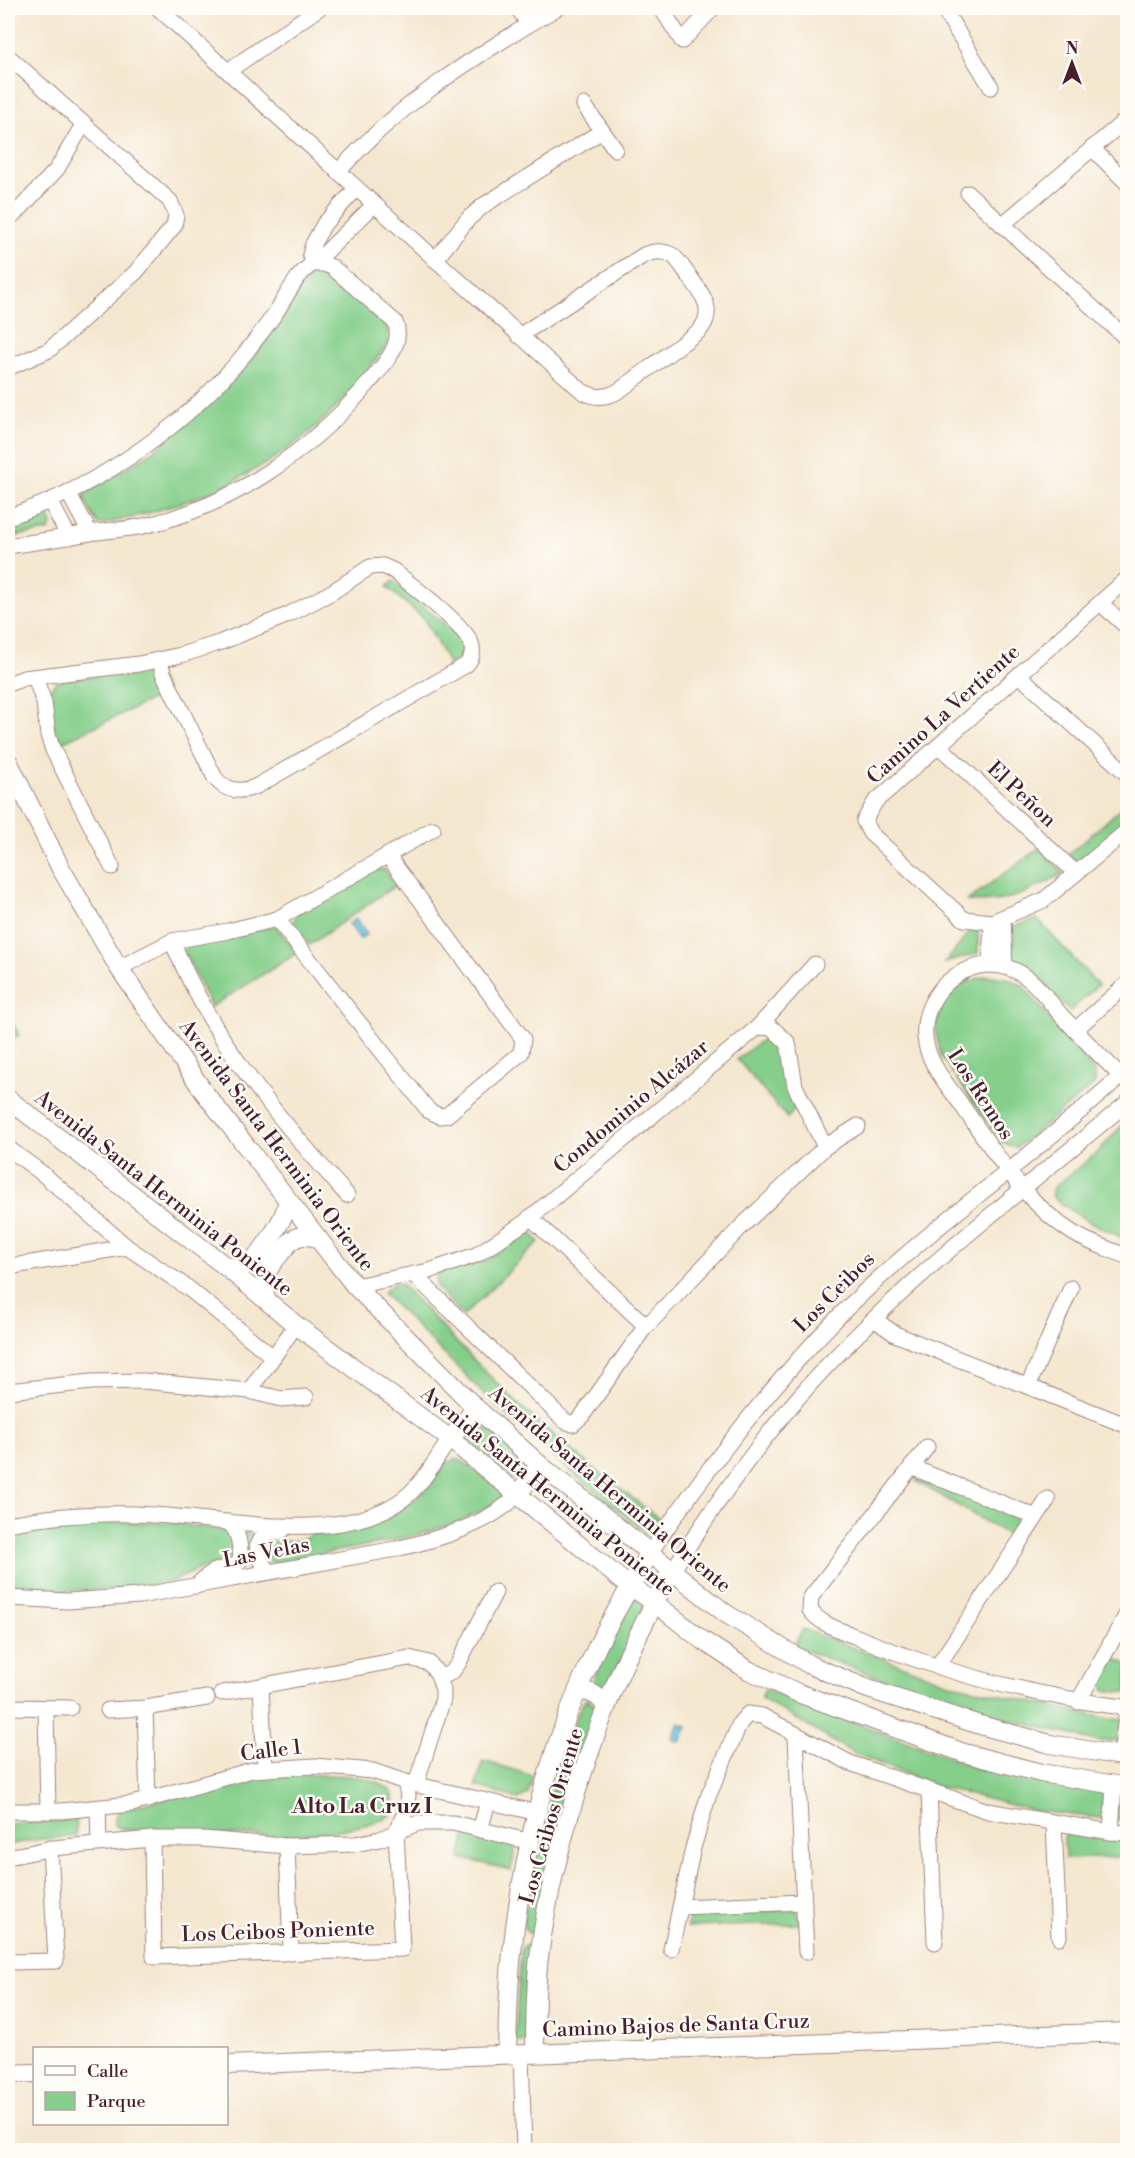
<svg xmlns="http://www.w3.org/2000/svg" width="1135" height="2158" font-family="'Libre Bodoni',serif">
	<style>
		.green { fill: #85cf8b; stroke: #68775b; stroke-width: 1.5 }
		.water { fill: #5cc1d9; stroke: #537082; stroke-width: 1.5 }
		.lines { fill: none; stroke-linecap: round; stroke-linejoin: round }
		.minor-casing { stroke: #9f837d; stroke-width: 17 }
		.tertiary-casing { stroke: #9f837d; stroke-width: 20 }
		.minor { stroke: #fff; stroke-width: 15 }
		.tertiary { stroke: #fff; stroke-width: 18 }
		.labels { text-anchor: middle; stroke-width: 5; stroke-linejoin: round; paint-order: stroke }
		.street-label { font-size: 21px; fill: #4a1f2b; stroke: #fdfcf7 }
		.neighbourhood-label { font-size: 22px; font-weight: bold; fill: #4a1f2b; stroke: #fdfcf7 }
	</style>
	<rect width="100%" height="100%" fill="#fdfcf7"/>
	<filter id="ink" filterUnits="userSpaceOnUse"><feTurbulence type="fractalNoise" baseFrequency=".0167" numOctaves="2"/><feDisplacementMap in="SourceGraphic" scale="12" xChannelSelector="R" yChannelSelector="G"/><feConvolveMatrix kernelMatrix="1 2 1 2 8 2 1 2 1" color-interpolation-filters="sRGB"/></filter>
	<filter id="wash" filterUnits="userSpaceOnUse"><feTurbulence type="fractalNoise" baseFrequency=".008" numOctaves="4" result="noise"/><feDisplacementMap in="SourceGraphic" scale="24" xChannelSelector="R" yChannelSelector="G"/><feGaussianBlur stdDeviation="1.35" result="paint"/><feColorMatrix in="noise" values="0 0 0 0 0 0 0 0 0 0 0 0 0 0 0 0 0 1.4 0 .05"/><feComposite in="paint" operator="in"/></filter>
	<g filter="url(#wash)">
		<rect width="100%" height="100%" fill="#f4e7cf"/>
		<g class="green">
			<path d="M319,270L327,273L387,326L389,342C375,360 362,379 347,396C280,470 198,504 103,524H98L84,500L85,494L152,452L220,394L256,354L277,325L312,272Z"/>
			<path d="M41,513H44L50,519L52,525L48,531L8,537V526Z"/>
			<path d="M393,581L461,638L463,647L461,657L449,665L424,619L387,587Z"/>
			<path d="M146,669C159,672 161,682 166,693L56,745L47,693L57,681Z"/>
			<path d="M1127,803V823L1080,862H1074L1068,855Z"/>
			<path d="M1039,848L1064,873C1028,892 1008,905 967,901Z"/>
			<path d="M376,869H384L396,885L309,945L293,923L296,913Z"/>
			<path d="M1037,919L1098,985L1070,1011L1030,969L1011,959L1014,926Z"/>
			<path d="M975,925L978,930V953L945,963Z"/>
			<path d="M276,926L297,953L211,1007L183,950L191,941Z"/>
			<path d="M986,976C1001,976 1010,978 1023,986L1095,1072V1084L1016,1148L1001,1142L941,1056L935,1029L943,1002L963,983Z"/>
			<path d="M8,1015L19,1035L8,1042Z"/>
			<path d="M766,1037L779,1041C786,1064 788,1087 795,1110L787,1118L737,1059Z"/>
			<path d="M1127,1120V1240C1099,1227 1077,1217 1053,1197V1188L1098,1152Z"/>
			<path d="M529,1231L539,1242L463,1316L436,1287L437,1273L485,1261Z"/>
			<path d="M393,1284H401C442,1327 482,1371 526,1411C569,1450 615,1485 661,1520L650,1536L574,1474L496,1406L383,1293Z"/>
			<path d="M479,1427H485L527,1464V1470L519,1480H512L472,1447L469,1440L473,1430Z"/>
			<path d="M455,1459L461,1460L500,1489L503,1493L502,1498C452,1533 387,1542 328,1553C309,1557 288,1563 269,1563L263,1544L266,1542L299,1541L314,1533L346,1530L366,1526L389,1517L418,1497L446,1463Z"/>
			<path d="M923,1477L1023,1519V1528L1015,1539L916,1481Z"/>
			<path d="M103,1522L172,1523L228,1531L231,1533L235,1559L199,1569L171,1582L135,1588L60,1591L8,1590V1533L40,1528Z"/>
			<path d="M241,1533L256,1534L257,1563L244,1567Z"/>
			<path d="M635,1597L646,1603L607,1689L601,1688L594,1684L593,1680L632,1599Z"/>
			<path d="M803,1629L952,1684L1109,1719L1127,1720V1742L1096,1741L964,1709L793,1646Z"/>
			<path d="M1116,1659L1127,1664V1693L1105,1690L1102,1684L1109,1663Z"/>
			<path d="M765,1689L975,1767L1104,1790L1127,1792V1821L1035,1811L936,1786L851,1752L761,1698Z"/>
			<path d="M586,1699L599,1707L534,1933H528L523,1925C535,1861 547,1798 569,1737C574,1724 578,1709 586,1699Z"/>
			<path d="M483,1761L533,1776L528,1794L518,1799L476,1786Z"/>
			<path d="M292,1775C316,1775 378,1771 392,1793C395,1798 394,1806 394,1811C389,1815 385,1820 379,1821C315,1840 240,1836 174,1833C156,1832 131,1835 115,1825V1818L120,1810L240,1779Z"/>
			<path d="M76,1819V1836L32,1840L8,1845V1824Z"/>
			<path d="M1072,1832L1127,1836V1857L1065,1859L1064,1838L1066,1833Z"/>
			<path d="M466,1833L509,1842L515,1851L511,1870L460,1858Z"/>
			<path d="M797,1910L801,1924L686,1927L691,1916L699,1913Z"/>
			<path d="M528,1945L534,1947L528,2042H517L515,2040L521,1951L522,1947Z"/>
		</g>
		<g class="water">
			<path d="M356,919L367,934L360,939L349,924Z"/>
			<path d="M679,1723L687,1726L680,1742L672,1739Z"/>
		</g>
	</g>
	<g filter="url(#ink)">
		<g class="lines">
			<defs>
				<g id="minor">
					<path d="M158,8C298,136 440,264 582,391C595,399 607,398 620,390L699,331C718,310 700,291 687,273C682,267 678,259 672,255C662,250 653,251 644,255L519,336"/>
					<path d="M518,8L528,24"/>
					<path d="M661,8L682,41L713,8"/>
					<path d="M943,8L991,87"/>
					<path d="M8,56L170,201L176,215L174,226L136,272L49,350L8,368"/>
					<path d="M228,71L319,8"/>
					<path d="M584,105L615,149"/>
					<path d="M1092,148L1128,184"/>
					<path d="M338,172C399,103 478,54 557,8"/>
					<path d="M356,189L324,224L313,244L310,255L315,263L374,205"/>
					<path d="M968,193L1128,340"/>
					<path d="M8,219L19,210L57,169L84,123"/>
					<path d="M1002,225L1128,118"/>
					<path d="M435,260L468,219L484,205L602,131"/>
					<path d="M68,492L90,533"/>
					<path d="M50,501L69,537"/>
					<path d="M8,517C100,486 185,427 247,351C256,339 266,327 274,315C286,299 295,274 313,264H323L332,267L395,322C405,345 381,368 367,385C309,452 231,507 143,526C125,530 107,530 89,533C62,538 35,542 8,546"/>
					<path d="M1128,578L875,802L864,821L870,833L964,919L992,922L1044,900L1128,830"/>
					<path d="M1100,603L1128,628"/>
					<path d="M1019,675L1128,775"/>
					<path d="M35,677L44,703L48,735L53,750L112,867"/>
					<path d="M8,684L24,678L139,664L181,655L219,643L288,615L332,592L370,567L383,566L394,571C411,585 464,624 471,643C474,651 472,659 466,665L257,786C241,793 226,792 215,778L163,673L160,660"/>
					<path d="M939,746L1076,873"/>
					<path d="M277,919L429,1111L440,1116L447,1115L521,1053L523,1039L388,856"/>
					<path d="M1003,919L1005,967"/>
					<path d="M172,941C179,957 186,974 195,990C232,1065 292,1133 347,1195"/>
					<path d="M990,965L992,922"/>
					<path d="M119,968L172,941L228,931L277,919L433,829"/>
					<path d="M758,1027L772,1028L788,1043L795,1086L825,1147"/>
					<path d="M1075,1030L1128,983"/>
					<path d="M1128,1082C1104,1061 1082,1037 1060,1014C1050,1002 1039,986 1026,977C979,942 915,989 926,1044C931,1068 950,1088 963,1107C995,1153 1025,1203 1073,1233C1089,1243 1110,1249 1128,1257"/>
					<path d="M8,1148L43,1174L127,1247L188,1288L273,1357"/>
					<path d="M530,1217L646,1326"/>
					<path d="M8,1267L127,1247"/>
					<path d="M413,1274L565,1421L573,1424L582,1416L643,1330L740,1228L825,1147L858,1126"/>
					<path d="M355,1286L429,1271L476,1255L524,1223L758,1027L815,964"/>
					<path d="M874,1319L895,1334L1128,1426"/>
					<path d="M1028,1386L1071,1288"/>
					<path d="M8,1391L91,1382L143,1381L249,1391L296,1325"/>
					<path d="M249,1391L281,1399L306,1397"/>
					<path d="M927,1447L811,1597L810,1610C821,1625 840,1630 857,1637C943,1673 1035,1696 1128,1708"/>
					<path d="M911,1467L1036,1517"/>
					<path d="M8,1524C55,1515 104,1512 153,1515C227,1519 339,1546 403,1499C423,1484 436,1459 450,1439"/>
					<path d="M651,1551C708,1467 769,1387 841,1314C893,1263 949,1218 1006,1173C1045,1142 1083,1109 1121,1076"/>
					<path d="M673,1570C714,1505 759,1441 811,1383C907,1278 1019,1193 1128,1102"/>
					<path d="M269,1572C262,1564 250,1545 264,1536C269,1533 277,1533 283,1530"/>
					<path d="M196,1586C202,1581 207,1574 215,1571C236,1564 244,1570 239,1542C237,1533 235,1528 228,1522"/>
					<path d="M8,1598L68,1601L139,1596L396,1549C435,1540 490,1525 518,1494"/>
					<path d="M937,1667L1048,1499"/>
					<path d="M440,1678L452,1672L458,1664L495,1592"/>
					<path d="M261,1686L265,1769"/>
					<path d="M222,1693L409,1658L429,1663L438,1674L443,1690V1699L416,1784"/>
					<path d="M1078,1702L1128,1612"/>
					<path d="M8,1707L70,1708"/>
					<path d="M46,1708L48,1811"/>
					<path d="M145,1708L148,1800"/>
					<path d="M108,1710L145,1708L207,1698"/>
					<path d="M796,1736L806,1952"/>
					<path d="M1121,1756L1127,1708"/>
					<path d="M929,1791L935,1942"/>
					<path d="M98,1808L99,1843"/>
					<path d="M8,1811H61L132,1804L252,1770L314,1766L373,1771L405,1782L538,1813"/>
					<path d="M1054,1823L1059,1937"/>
					<path d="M480,1830L488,1802"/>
					<path d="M1111,1832L1114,1786"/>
					<path d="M152,1839L154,1957L402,1949L396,1831L406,1811L408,1795L405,1782"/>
					<path d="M287,1846L291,1953"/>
					<path d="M8,1857L53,1848L152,1839H203L287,1846L355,1844L380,1839L418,1823H453L531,1842"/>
					<path d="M680,1907L804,1902"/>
					<path d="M671,1949L693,1848L708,1797L740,1723L748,1714L762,1716L850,1763L988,1811L1111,1832L1128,1833"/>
					<path d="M8,1962L56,1961L50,1848"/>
					<path d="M521,2053L524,2150"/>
				</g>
				<g id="tertiary">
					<path d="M8,761L60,867L119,968L204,1092L355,1286L476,1408L540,1465L725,1613L810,1665L868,1689L980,1725L1050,1744L1128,1757"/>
					<path d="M8,1099L225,1266L296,1325L450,1439L619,1578L655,1603L702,1640L748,1670L798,1693L964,1753L1041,1773L1128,1787"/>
					<path d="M225,1266C232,1268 242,1268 248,1264C261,1255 287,1217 287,1201"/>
					<path d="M266,1299C259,1272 274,1262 289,1243C297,1234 307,1235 318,1238"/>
					<path d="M450,1439L476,1408"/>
					<path d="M518,1494L540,1465"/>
					<path d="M578,1691C591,1691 599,1695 606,1707"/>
					<path d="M535,2053C535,2021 535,1989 539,1957C550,1872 575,1788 606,1708C622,1664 645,1622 666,1580L673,1570"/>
					<path d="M507,2054C508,2020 508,1987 512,1953C523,1848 551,1742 597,1647C613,1614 633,1583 651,1551"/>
					<path d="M226,2065L1128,2032"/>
					<path d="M8,2074L34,2073"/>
				</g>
			</defs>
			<use href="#minor" class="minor-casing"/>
			<use href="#tertiary" class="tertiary-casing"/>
			<use href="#minor" class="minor"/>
			<use href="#tertiary" class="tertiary"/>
		</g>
	</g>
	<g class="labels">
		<g class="street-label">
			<text transform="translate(943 714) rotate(-42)" y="7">Camino La Vertiente</text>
			<text transform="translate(1022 794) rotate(43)" y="7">El Peñon</text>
			<text transform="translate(981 1094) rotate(57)" y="7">Los Remos</text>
			<text transform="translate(631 1106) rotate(-40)" y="7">Condominio Alcázar</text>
			<text transform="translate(277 1145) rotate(53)" y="7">Avenida Santa Herminia Oriente</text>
			<text transform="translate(164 1193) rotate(38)" y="7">Avenida Santa Herminia Poniente</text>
			<text transform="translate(834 1292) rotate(-45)" y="7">Los Ceibos</text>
			<text transform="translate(610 1489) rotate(40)" y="7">Avenida Santa Herminia Oriente</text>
			<text transform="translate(548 1491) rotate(39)" y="7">Avenida Santa Herminia Poniente</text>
			<text transform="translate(266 1552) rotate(-11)" y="7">Las Velas</text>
			<text transform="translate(271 1750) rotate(-7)" y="7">Calle 1</text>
			<text transform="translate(551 1816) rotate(-74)" y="7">Los Ceibos Oriente</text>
			<text transform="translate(278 1931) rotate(-2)" y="7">Los Ceibos Poniente</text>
			<text transform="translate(676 2025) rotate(-2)" y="7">Camino Bajos de Santa Cruz</text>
		</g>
		<g class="neighbourhood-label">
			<text x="362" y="1813">Alto La Cruz I</text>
		</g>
	</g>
	<rect width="1135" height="2158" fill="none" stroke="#fdfcf7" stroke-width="30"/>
	<rect x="33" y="2047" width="195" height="78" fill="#fdfcf7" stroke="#b5a4a5" stroke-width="1.5"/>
	<rect x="45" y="2066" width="30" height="9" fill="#ffffff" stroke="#b5a4a5" stroke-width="1.5"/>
	<text x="87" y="2077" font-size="18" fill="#4a1f2b">Calle</text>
	<rect x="45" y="2092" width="30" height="18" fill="#85cf8b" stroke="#b5a4a5" stroke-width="1.5"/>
	<text x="87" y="2107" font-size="18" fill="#4a1f2b">Parque</text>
	<g transform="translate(1072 63)" stroke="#fdfcf7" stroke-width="4.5" paint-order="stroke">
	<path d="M0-4.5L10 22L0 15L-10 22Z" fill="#4a1f2b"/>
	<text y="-9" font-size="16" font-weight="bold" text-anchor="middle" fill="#4a1f2b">N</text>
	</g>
</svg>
